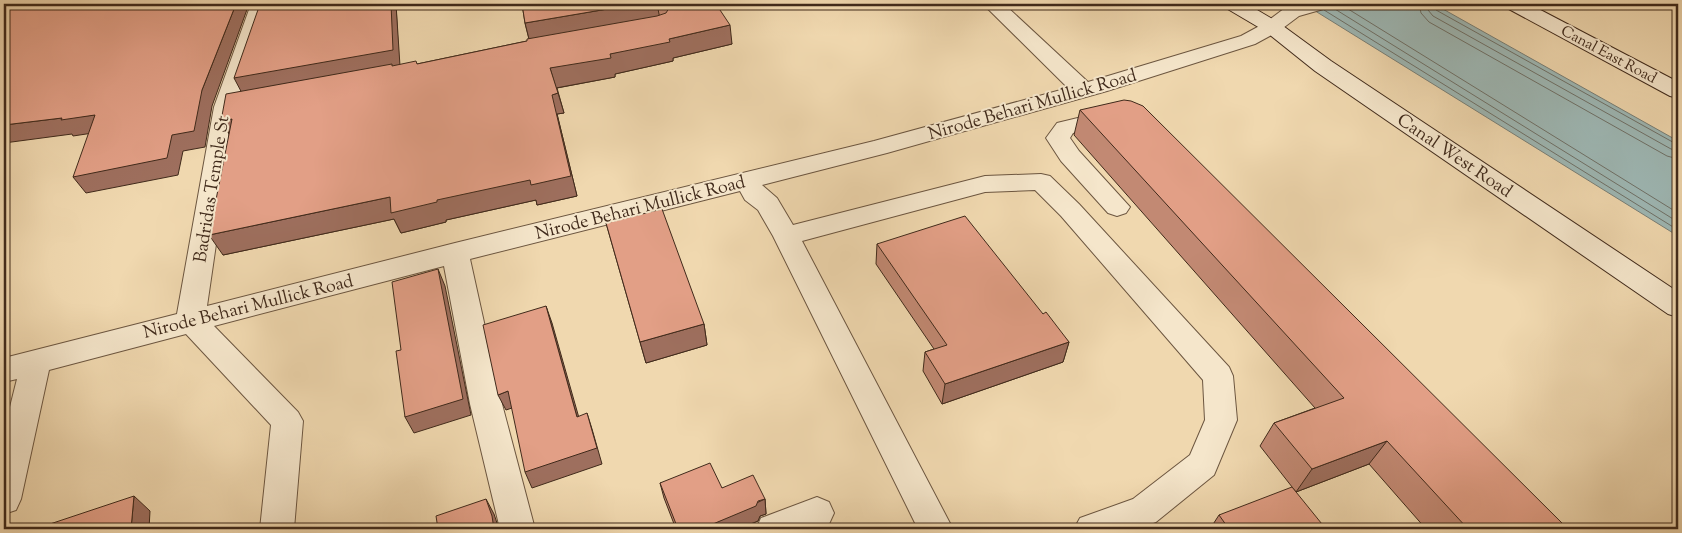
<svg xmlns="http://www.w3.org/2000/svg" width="1682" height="533" font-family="'Sorts Mill Goudy',serif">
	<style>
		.water { fill: #9eb8b5; stroke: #787f77 }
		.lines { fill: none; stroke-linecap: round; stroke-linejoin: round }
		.shore { stroke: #6f7168; stroke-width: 1 }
		.minor-casing { stroke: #6c5640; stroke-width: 2 }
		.secondary-casing { stroke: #402a1b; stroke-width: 2 }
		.minor { fill: #f5e6cb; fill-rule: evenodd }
		.secondary { fill: #f5e6cb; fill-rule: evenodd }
		.wall { fill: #c28973; stroke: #402a1b }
		.shaded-wall { fill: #9e6f5e; stroke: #402a1b }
		.building { fill: #e29f86; stroke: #402a1b }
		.labels { text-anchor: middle; stroke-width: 4; stroke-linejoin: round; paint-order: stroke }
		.far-street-label { font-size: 15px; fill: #402a1b; stroke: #f5e6cb }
		.street-label { font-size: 18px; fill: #402a1b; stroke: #f5e6cb }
	</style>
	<rect width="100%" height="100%" fill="#f0d8af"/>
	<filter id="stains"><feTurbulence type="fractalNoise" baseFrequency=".004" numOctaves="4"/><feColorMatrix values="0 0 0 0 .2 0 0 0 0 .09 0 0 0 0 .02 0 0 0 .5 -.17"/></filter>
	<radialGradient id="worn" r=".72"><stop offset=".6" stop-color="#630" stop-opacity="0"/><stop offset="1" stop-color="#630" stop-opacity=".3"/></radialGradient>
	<path class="water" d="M1304,4H1434L1678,141V236Z"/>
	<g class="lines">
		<g class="shore">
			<path d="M1340,4L1678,213"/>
			<path d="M1419,4L1421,13L1429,22L1667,156L1678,159"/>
			<path d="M1427,4L1428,10L1433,16L1671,149L1678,151"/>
			<path d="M1433,4L1436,10L1678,145"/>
			<path d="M1330,6L1678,222"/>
			<path d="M1324,10L1678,230"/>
		</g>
		<defs>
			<g id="minor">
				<path d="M251,4H271L236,107L207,306L455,243L874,141L1068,88L983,4H1004L1088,82L1241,36L1265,23L1285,8L1299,4H1330L1327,8L1299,16L1279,31L1255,44L1107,91L887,153L762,185L777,198L793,225L985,176L1041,174L1050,176L1079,204L1229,367L1233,376L1237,420L1214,475L1156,522L1137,529H1074L1080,518L1133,499L1190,455L1205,420L1203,380L1061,216L1035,190L985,192L802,241L953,529H918L773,236L758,210L745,200L740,191L470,259L502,404L535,529H500L470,404L444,266L214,326L298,412L303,421L294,529H260L271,425L186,334L49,370L21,499L16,510L4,514V431L17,379L4,382V358L177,314L214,107Z"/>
				<path d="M1111,110L1119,112L1123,117L1119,122L1073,133L1070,138L1079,151L1130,207L1126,213L1117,216L1108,213L1061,161L1046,138L1057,123Z"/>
				<path d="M817,497L829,502L834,513L829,524L816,529H756L761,518Z"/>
			</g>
			<g id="secondary">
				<path d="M1223,4H1247L1279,23L1331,61L1678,292V317L1668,314L1315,71L1265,31L1226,8Z"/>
				<path d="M1504,4H1529L1678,82V98L1670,96L1507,8Z"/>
			</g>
		</defs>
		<use href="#minor" class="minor-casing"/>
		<use href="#secondary" class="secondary-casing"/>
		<use href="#minor" class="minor"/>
		<use href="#secondary" class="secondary"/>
	</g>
	<g class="wall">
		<path d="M260,4H396L399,65L417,64L527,41L529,39L525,23L522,4H716L732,44L673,58V61L615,74V77L557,88L564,113L557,114L577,196L537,205L536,200L446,220V222L401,233L394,219L223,255L229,134L221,121L241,91Z"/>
		<path d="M1080,110L1568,529H1426L1369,464L1296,492L1260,446L1274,423L1315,408L1074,135Z"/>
		<path d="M606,223L704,324L707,345L646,363Z"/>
		<path d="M877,244L1043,314L1069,342L1063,362L942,404L923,371L925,352L934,349L876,264Z"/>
		<path d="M660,483L722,488L765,499L766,514L760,516L758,521L738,529H676L664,498Z"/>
		<path d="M1219,515L1326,529H1210Z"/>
	</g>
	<g class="shaded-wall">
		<path d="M236,4H249L212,106L205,147L183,151L178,175L86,193L73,177L172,135L202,90Z"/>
		<path d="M391,4H396L400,66L243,95L234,78Z"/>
		<path d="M637,4H657L660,19L530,43L525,23Z"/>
		<path d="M730,25L732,44L673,58V61L615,74V77L556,88L550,68L610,54L669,39Z"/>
		<path d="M558,93L564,113L557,114L577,196L537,205L536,200L446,220V222L401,233L394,219L223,255L209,235L390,197L437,200L552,95Z"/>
		<path d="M95,115L106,131L73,136L72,134L4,143V125L62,118Z"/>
		<path d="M232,119L234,141L221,121Z"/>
		<path d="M438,269L445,286L471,415L414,433L405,417Z"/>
		<path d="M546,306L552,323L583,432L577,417Z"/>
		<path d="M704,324L707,345L646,363L640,342Z"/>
		<path d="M1069,342L1063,362L942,404L945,384Z"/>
		<path d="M508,391L515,407L506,410L498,395Z"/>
		<path d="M587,413L592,429L602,464L532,488L525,472Z"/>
		<path d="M1387,441L1369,464L1296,492L1312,469Z"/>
		<path d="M134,496L150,511L149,529H131Z"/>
		<path d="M486,499L494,514L499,529H494Z"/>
		<path d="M765,499L766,514L760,516L758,521L738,529H701Z"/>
	</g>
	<g class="building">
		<path d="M4,4H236L202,90L194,131L172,135L167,158L73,177L95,115L61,120L62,118L4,125Z"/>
		<path d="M260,4H391L393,50L234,78Z"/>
		<path d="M522,4H637L525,23Z"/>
		<path d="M666,4H716L730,25L669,39L670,42L610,54L611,58L550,68L558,93L552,95L571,176L531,185L530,180L437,200V202L391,213L390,197L209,235L232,119L221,121L226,94L392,64V66L416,61L417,64L527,41V39L657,16L666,13L669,8Z"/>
		<path d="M1124,100L1131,101L1143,106L1568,529H1468L1387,441L1312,469L1274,423L1344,398L1080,110Z"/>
		<path d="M662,209L704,324L640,342L606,223Z"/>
		<path d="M965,216L1043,314L1046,312L1069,342L945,384L925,352L947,345L877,244Z"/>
		<path d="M438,269L463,399L405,417L396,351L401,350L392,282Z"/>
		<path d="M546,306L577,417L587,413L597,448L525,472L508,391L498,395L483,325Z"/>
		<path d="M710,463L722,488L753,475L765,499L758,501L756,506L701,529H678L660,483Z"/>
		<path d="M1292,487L1326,529H1229L1219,515Z"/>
		<path d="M134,496L131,529H35Z"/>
		<path d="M486,499L492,516L494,529H438L436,516Z"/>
	</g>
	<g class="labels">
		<g class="far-street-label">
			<text transform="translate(1609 54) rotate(28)" y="5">Canal East Road</text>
		</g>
		<g class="street-label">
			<text transform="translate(1032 104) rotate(-16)" y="6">Nirode Behari Mullick Road</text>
			<text transform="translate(1455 155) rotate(34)" y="6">Canal West Road</text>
			<text transform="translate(211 189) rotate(-81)" y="6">Badridas Temple St</text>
			<text transform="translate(640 207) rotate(-14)" y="6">Nirode Behari Mullick Road</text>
			<text transform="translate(248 306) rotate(-14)" y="6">Nirode Behari Mullick Road</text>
		</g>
	</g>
	<rect width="1682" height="533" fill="none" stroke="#f0d8af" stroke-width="20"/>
	<rect x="5" y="5" width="1672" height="523" fill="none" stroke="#402a1b" stroke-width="2.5"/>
	<rect x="10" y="10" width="1662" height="513" fill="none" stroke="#402a1b"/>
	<rect width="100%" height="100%" filter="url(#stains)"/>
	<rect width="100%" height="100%" fill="url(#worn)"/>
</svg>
